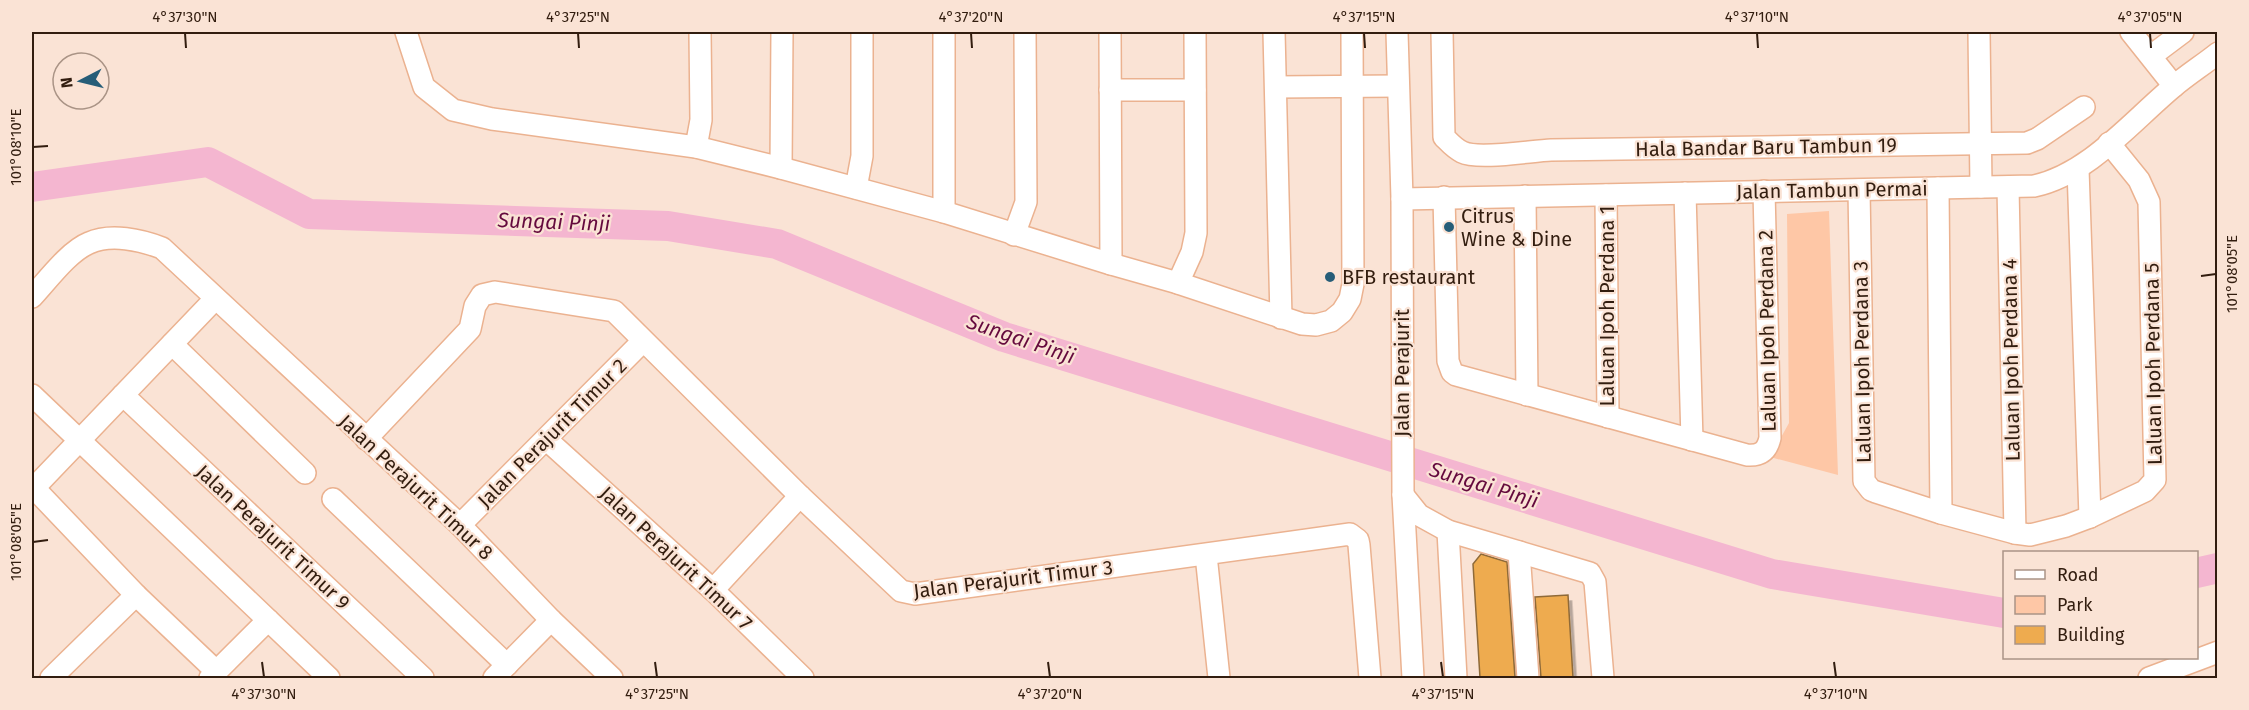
<svg xmlns="http://www.w3.org/2000/svg" width="2249" height="710" font-family="'Fira Sans',sans-serif">
	<style>
		.green { fill: #fec7a6 }
		.lines { fill: none; stroke-linecap: round; stroke-linejoin: round }
		.river { stroke: #f4b6d0; stroke-width: 30 }
		.building { fill: #eeab4f; stroke: #8f6a39; stroke-width: 1.5; filter: url(#shadow) }
		.minor-casing { stroke: #ebb290; stroke-width: 24 }
		.minor { stroke: #fff; stroke-width: 21 }
		.ticks { fill: none; stroke: #321d0f; stroke-width: 2 }
		.poi-dot { fill: #265d78; stroke: #fae3d5; stroke-width: 2 }
		.labels { text-anchor: middle; stroke-width: 4.5; stroke-linejoin: round; paint-order: stroke }
		.street-label { font-size: 20px; fill: #321d0f; stroke: #fae3d5 }
		.poi-label { font-size: 20px; fill: #321d0f; stroke: #fae3d5; text-anchor: start }
		.water-label { font-size: 21px; font-style: italic; fill: #650a3e; stroke: #fae3d5 }
		.neatline { fill: none; stroke: #321d0f; stroke-width: 2 }
		.ticks-label { font-size: 15px; text-anchor: middle; fill: #321d0f }
	</style>
	<defs>
		<filter id="shadow"><feDropShadow dx="3.5" dy="6" stdDeviation="0" flood-color="#0004"/></filter>
	</defs>
	<rect width="100%" height="100%" fill="#fae3d5"/>
	<path class="green" d="M1829,211L1838,475L1770,457L1789,423L1787,214Z"/>
	<g class="lines">
		<g class="river">
			<path d="M32,187L208,162L309,214L668,226L777,244L1004,337L1772,574L2004,613"/>
			<path d="M2196,573L2218,568"/>
		</g>
	</g>
	<g class="building">
		<path d="M1481,554L1507,562L1515,678H1480L1473,564Z"/>
		<path d="M1568,595L1573,678H1541L1535,597Z"/>
	</g>
	<g class="lines">
		<defs>
			<g id="minor">
				<path d="M406,32L424,87L453,110L492,119L696,147L781,168L944,212L1111,264L1178,283L1302,324L1316,325L1331,321L1342,312L1350,299L1353,284L1352,32"/>
				<path d="M1110,32L1111,264"/>
				<path d="M1274,32L1281,318"/>
				<path d="M1397,32L1402,199L1403,495L1413,678"/>
				<path d="M1442,32L1444,137C1449,142 1454,148 1462,152C1478,160 1530,151 1551,150L2027,143L2037,139L2084,107"/>
				<path d="M1979,32L1981,187"/>
				<path d="M2131,32L2174,86"/>
				<path d="M2151,56L2183,32"/>
				<path d="M1276,87L1398,86"/>
				<path d="M1110,90H1195"/>
				<path d="M696,147L701,120L700,32"/>
				<path d="M781,168L782,32"/>
				<path d="M2078,169L2090,517"/>
				<path d="M2008,187L2015,533"/>
				<path d="M856,188L862,156V32"/>
				<path d="M1938,188L1941,513"/>
				<path d="M1859,190L1864,481L1871,490L1876,492L1941,513L2015,533L2030,535L2066,526L2090,517L2145,491L2155,480L2149,202L2139,180L2109,143"/>
				<path d="M1685,193L1692,440"/>
				<path d="M1606,195L1608,417"/>
				<path d="M1525,196L1527,395"/>
				<path d="M1444,197L1448,361L1452,372L1456,375L1747,455C1761,456 1767,451 1770,438L1764,191"/>
				<path d="M1402,199L2034,186C2089,174 2131,122 2173,87C2187,75 2203,65 2218,53"/>
				<path d="M944,212V32"/>
				<path d="M1014,235L1026,202L1025,32"/>
				<path d="M1178,283L1192,252L1196,233L1195,32"/>
				<path d="M32,297C47,281 69,251 89,243C111,233 141,240 162,248L460,525L551,620L612,678"/>
				<path d="M172,344L305,473"/>
				<path d="M32,395L329,678"/>
				<path d="M123,395L423,678"/>
				<path d="M366,439L470,329L475,306L482,295L495,292L614,311L800,496L901,591L915,594L1350,534L1358,540L1359,545L1370,678"/>
				<path d="M547,440L713,590L803,678"/>
				<path d="M34,488L136,595L217,672"/>
				<path d="M32,490L215,299"/>
				<path d="M1403,495L1419,515L1448,531L1590,573L1595,582L1603,678"/>
				<path d="M333,499L507,665"/>
				<path d="M460,525L643,341"/>
				<path d="M1448,531L1456,678"/>
				<path d="M1519,552L1528,678"/>
				<path d="M1206,555L1219,678"/>
				<path d="M713,590L800,496"/>
				<path d="M51,678L136,595"/>
				<path d="M210,678L268,620"/>
				<path d="M494,678L551,620"/>
				<path d="M2149,678L2218,652"/>
			</g>
		</defs>
		<use href="#minor" class="minor-casing"/>
		<use href="#minor" class="minor"/>
	</g>
	<path class="ticks" d="M185,33L186,48M578,33L579,48M971,33L972,48M1364,33L1365,48M1757,33L1758,48M2150,33L2151,48M33,147L48,146M2201,276L2216,274M33,542L48,540M262,662L264,677M655,662L657,677M1048,662L1050,677M1441,662L1443,677M1834,662L1836,677"/>
	<g class="poi-dot">
		<circle cx="1449" cy="227" r="6"/>
		<circle cx="1330" cy="277" r="6"/>
	</g>
	<g class="labels">
		<g class="street-label">
			<text transform="translate(1766 147) rotate(-1)" y="7">Hala Bandar Baru Tambun 19</text>
			<text transform="translate(1832 190) rotate(-1)" y="7">Jalan Tambun Permai</text>
			<text transform="translate(1607 306) rotate(-90)" y="7">Laluan Ipoh Perdana 1</text>
			<text transform="translate(1767 331) rotate(-91)" y="7">Laluan Ipoh Perdana 2</text>
			<text transform="translate(2011 360) rotate(-91)" y="7">Laluan Ipoh Perdana 4</text>
			<text transform="translate(1862 362) rotate(-91)" y="7">Laluan Ipoh Perdana 3</text>
			<text transform="translate(2153 364) rotate(-91)" y="7">Laluan Ipoh Perdana 5</text>
			<text transform="translate(1402 373) rotate(-90)" y="7">Jalan Perajurit</text>
			<text transform="translate(552 433) rotate(-45)" y="7">Jalan Perajurit Timur 2</text>
			<text transform="translate(416 487) rotate(43)" y="7">Jalan Perajurit Timur 8</text>
			<text transform="translate(273 537) rotate(43)" y="7">Jalan Perajurit Timur 9</text>
			<text transform="translate(676 558) rotate(43)" y="7">Jalan Perajurit Timur 7</text>
			<text transform="translate(1013 579) rotate(-7)" y="7">Jalan Perajurit Timur 3</text>
		</g>
		<g class="poi-label">
			<text x="1461" y="223">Citrus<tspan x="1461" dy="23">Wine &amp; Dine</tspan></text>
			<text x="1342" y="284">BFB restaurant</text>
		</g>
		<g class="water-label">
			<text transform="translate(554 222) rotate(2)" y="7">Sungai Pinji</text>
			<text transform="translate(1021 339) rotate(19)" y="7">Sungai Pinji</text>
			<text transform="translate(1484 485) rotate(17)" y="7">Sungai Pinji</text>
		</g>
	</g>
	<rect width="2249" height="710" fill="none" stroke="#fae3d5" stroke-width="66"/>
	<rect x="2003" y="551" width="195" height="108" fill="#fae3d5" stroke="#aa9486" stroke-width="1.5"/>
	<rect x="2015" y="570" width="30" height="9" fill="#ffffff" stroke="#aa9486" stroke-width="1.5"/>
	<text x="2057" y="581" font-size="18" fill="#321d0f">Road</text>
	<rect x="2015" y="596" width="30" height="18" fill="#fec7a6" stroke="#aa9486" stroke-width="1.5"/>
	<text x="2057" y="611" font-size="18" fill="#321d0f">Park</text>
	<rect x="2015" y="626" width="30" height="18" fill="#eeab4f" stroke="#aa9486" stroke-width="1.5"/>
	<text x="2057" y="641" font-size="18" fill="#321d0f">Building</text>
	<g transform="translate(81 81) rotate(263)"><circle r="28" fill="#fae3d5" stroke="#aa9486" stroke-width="1.5"/>
	<path d="M0-4.5L10 22L0 15L-10 22Z" fill="#265d78"/>
	<text y="-9" font-size="16" font-weight="bold" text-anchor="middle" fill="#321d0f">N</text>
	</g>
	<rect x="33" y="33" width="2183" height="644" class="neatline"/>
	<g class="ticks-label">
		<text x="185" y="22">4°37'30"N</text>
		<text x="578" y="22">4°37'25"N</text>
		<text x="971" y="22">4°37'20"N</text>
		<text x="1364" y="22">4°37'15"N</text>
		<text x="1757" y="22">4°37'10"N</text>
		<text x="2150" y="22">4°37'05"N</text>
		<text transform="translate(16 147) rotate(-90)" y="5">101°08'10"E</text>
		<text transform="translate(2232 274) rotate(-90)" y="5">101°08'05"E</text>
		<text transform="translate(16 542) rotate(-90)" y="5">101°08'05"E</text>
		<text x="264" y="699">4°37'30"N</text>
		<text x="657" y="699">4°37'25"N</text>
		<text x="1050" y="699">4°37'20"N</text>
		<text x="1443" y="699">4°37'15"N</text>
		<text x="1836" y="699">4°37'10"N</text>
	</g>
</svg>
